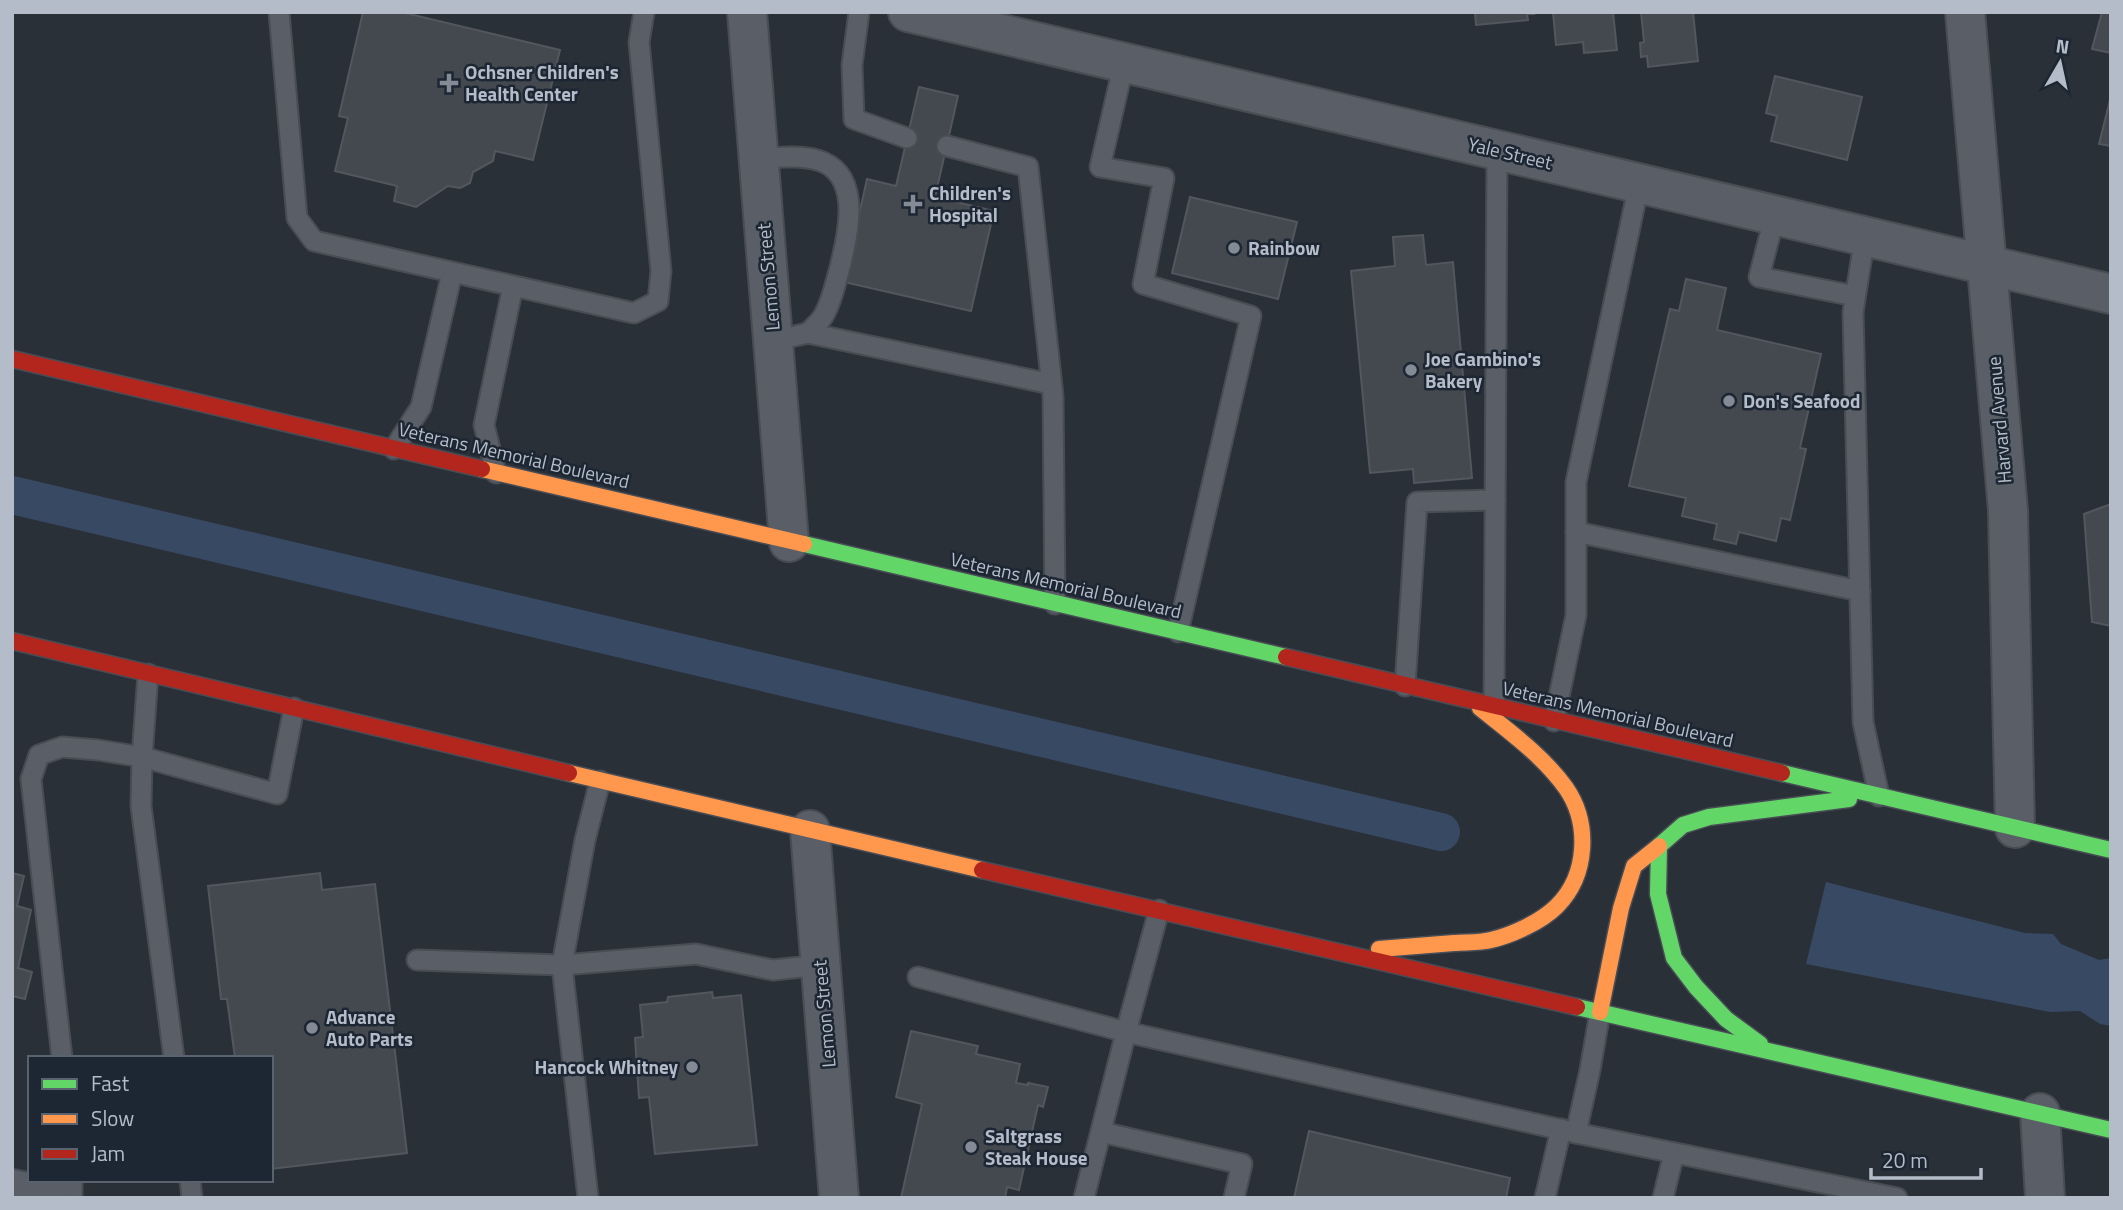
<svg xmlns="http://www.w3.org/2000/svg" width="2123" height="1210" font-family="'Titillium Web',sans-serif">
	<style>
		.water { fill: #384963 }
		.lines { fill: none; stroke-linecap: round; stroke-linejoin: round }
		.canal { stroke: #384963; stroke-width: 38 }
		.building { fill: #444950; stroke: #52575f; stroke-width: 2 }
		.lane-casing { stroke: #484c53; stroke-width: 23 }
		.street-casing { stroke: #484c53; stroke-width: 42 }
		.fast-casing { stroke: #484c55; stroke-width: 19 }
		.slow-casing { stroke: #484c55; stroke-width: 19 }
		.jam-casing { stroke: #484c55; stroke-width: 19 }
		.lane { stroke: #5a5e66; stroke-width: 19 }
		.street { stroke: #5a5e66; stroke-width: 38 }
		.fast { stroke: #63d668; stroke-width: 16 }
		.slow { stroke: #ff974d; stroke-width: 16 }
		.jam { stroke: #b3261e; stroke-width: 16 }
		.poi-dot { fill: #848b96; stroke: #1d2633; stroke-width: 2.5 }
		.labels { text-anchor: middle; stroke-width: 5; stroke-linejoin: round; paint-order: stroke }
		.poi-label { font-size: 19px; font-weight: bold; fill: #b4bcc9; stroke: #1d2633; text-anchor: start }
		.street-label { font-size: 19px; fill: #b4bcc9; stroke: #1d2633 }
	</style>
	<rect width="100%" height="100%" fill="#2a3038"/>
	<path class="water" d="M1826,882L2025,933L2053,934L2061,944L2099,960L2111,958V1026L2100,1024L2080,1011L2050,1012L1806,964Z"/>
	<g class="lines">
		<path class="canal" d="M12,495L1441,832"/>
	</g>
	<g class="building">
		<path d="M363,12H401L560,50L533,160L495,151L493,161L473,172L470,183L460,188L448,186L416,207L394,201L397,186L335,171L348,118L339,116Z"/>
		<path d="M1475,12H1533L1534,14H1527L1528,20L1476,25Z"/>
		<path d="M1553,12H1613L1617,50L1584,53L1583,42L1556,45Z"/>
		<path d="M1641,12H1693L1698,61L1648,67L1647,56L1641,57L1640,43L1644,42Z"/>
		<path d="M2102,12H2111V53L2092,49Z"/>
		<path d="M1775,76L1862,97L1847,160L1771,141L1777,116L1766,113Z"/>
		<path d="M919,87L958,96L935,197L994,211L971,311L844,282L867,179L896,186Z"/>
		<path d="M2111,96V146L2099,144Z"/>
		<path d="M1190,197L1297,222L1278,299L1172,273Z"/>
		<path d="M1423,235L1426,265L1453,262L1472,478L1414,483L1413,469L1370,473L1351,271L1395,266L1393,237Z"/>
		<path d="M1686,279L1726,288L1717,330L1821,354L1800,448L1806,449L1790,520L1781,518L1776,541L1739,532L1736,544L1714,539L1717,524L1682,516L1686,498L1629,486L1670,309L1679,311Z"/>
		<path d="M2111,504V626L2092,622L2084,514Z"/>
		<path d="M12,873L24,876L17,906L31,910L18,968L32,972L25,999L12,996Z"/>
		<path d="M320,873L322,890L375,884L407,1153L271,1169V1058H235L227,999H221L208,886Z"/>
		<path d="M712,992L713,998L741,995L757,1145L655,1154L649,1097L639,1098L635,1038L643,1037L640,1005L667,1002L668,997Z"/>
		<path d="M911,1031L978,1046L976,1054L1020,1064L1016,1083L1028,1085V1083L1048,1087L1043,1107L1038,1105L1019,1190L1007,1187L1005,1198H901L922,1104L896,1097Z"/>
		<path d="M1309,1131L1510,1178L1506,1198H1294Z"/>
	</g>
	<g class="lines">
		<defs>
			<g id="lane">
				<path d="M279,12L297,218L314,241L634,313L658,301L661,271L639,42L644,12"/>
				<path d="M859,12L852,65L854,119L907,138"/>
				<path d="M1124,63L1100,167L1164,178L1143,284L1251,316L1178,632"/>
				<path d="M947,146L1028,167L1053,396L1055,604"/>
				<path d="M758,158C778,158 804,154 823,162C863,179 847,240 839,271C835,285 832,300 825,313C822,320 814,327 808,333"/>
				<path d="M1775,215L1759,277L1855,296"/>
				<path d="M1865,236L1853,312L1863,722L1879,796"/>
				<path d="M773,341L808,333L1051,384"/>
				<path d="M394,449L421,407L452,273"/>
				<path d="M496,473L484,425L513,286"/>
				<path d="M1576,532L1860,591"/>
				<path d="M148,674L142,757L277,794L294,708"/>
				<path d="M1405,686L1417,502L1495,500"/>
				<path d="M1494,707L1497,150"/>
				<path d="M1554,721L1576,615V482L1639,184"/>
				<path d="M1159,910L1126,1032L1576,1133L1590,1070L1600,1012"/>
				<path d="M417,960L562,965L696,954L773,970L820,965"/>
				<path d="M918,977L1126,1032L1084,1198"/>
				<path d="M62,1058L31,779L39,755L62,747L98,750L142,757L141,806L174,1058"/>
				<path d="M1101,1132L1242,1164L1234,1198"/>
				<path d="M1576,1133L1897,1198"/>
				<path d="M72,1180V1198"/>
				<path d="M190,1180L192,1198"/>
				<path d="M588,1198L562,965L585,840L600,781"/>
				<path d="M1545,1198L1561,1129"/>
				<path d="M1663,1198L1674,1153"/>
			</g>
			<g id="street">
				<path d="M747,12L789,542"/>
				<path d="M908,12L2111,294"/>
				<path d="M1965,12L2008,511L2015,828"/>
				<path d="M810,830L839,1198"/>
				<path d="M2040,1113L2045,1198"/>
				<path d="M12,1189L52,1198"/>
			</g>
			<g id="fast">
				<path d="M804,544L1286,657"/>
				<path d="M1782,773L2111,850"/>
				<path d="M1577,1007L2111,1130"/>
				<path d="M1760,1044L1726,1019L1696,987L1674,958L1658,894L1659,846L1683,825L1709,817L1849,799"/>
			</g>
			<g id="slow">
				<path d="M482,469L804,544"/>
				<path d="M569,773L982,870"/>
				<path d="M1379,949C1404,947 1429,945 1454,943C1466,942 1479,943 1491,940C1512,935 1541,922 1557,906C1588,875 1590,823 1566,788C1543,756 1510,732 1480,708"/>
				<path d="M1600,1012L1621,908L1634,866L1659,846"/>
			</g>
			<g id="jam">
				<path d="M12,359L482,469"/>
				<path d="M12,641L569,773"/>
				<path d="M1286,657L1782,773"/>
				<path d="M982,870L1577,1007"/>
			</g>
		</defs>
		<use href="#lane" class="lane-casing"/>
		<use href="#street" class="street-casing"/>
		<use href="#fast" class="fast-casing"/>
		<use href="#slow" class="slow-casing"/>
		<use href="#jam" class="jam-casing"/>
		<use href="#lane" class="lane"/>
		<use href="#street" class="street"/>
		<use href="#fast" class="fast"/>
		<use href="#slow" class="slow"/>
		<use href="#jam" class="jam"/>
	</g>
	<g class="poi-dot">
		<path d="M445.5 72.5h7v7h7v7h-7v7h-7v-7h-7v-7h7z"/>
		<path d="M909.5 193.5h7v7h7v7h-7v7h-7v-7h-7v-7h7z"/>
		<circle cx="1234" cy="248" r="7"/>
		<circle cx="1411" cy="370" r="7"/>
		<circle cx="1729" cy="401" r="7"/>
		<circle cx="312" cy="1028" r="7"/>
		<circle cx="692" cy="1067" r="7"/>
		<circle cx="971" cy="1147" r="7"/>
	</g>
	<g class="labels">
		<g class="poi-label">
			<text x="465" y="79">Ochsner Children's<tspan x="465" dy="22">Health Center</tspan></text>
			<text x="929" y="200">Children's<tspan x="929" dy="22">Hospital</tspan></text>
			<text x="1248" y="255">Rainbow</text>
			<text x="1425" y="366">Joe Gambino's<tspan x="1425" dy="22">Bakery</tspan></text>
			<text x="1743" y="408">Don's Seafood</text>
			<text x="326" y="1024">Advance<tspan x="326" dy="22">Auto Parts</tspan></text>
			<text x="678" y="1074" text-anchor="end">Hancock Whitney</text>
			<text x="985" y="1143">Saltgrass<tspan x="985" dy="22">Steak House</tspan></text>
		</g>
		<g class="street-label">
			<text transform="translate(1510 153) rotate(13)" y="7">Yale Street</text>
			<text transform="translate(768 277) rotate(-95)" y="7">Lemon Street</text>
			<text transform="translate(1999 420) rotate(-95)" y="7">Harvard Avenue</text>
			<text transform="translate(514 455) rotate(13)" y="7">Veterans Memorial Boulevard</text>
			<text transform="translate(1066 585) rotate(13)" y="7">Veterans Memorial Boulevard</text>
			<text transform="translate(1618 714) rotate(13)" y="7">Veterans Memorial Boulevard</text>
			<text transform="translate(824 1014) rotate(-95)" y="7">Lemon Street</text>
		</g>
	</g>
	<rect width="2123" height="1210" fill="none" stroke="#b4bcc9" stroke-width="28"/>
	<rect x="28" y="1056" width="245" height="126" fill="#1d2633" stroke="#59626f" stroke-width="2"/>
	<rect x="42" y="1079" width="35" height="10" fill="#63d668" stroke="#59626f" stroke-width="2"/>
	<text x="91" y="1091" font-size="21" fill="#b4bcc9">Fast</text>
	<rect x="42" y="1114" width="35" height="10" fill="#ff974d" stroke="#59626f" stroke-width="2"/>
	<text x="91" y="1126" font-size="21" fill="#b4bcc9">Slow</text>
	<rect x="42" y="1149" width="35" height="10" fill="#b3261e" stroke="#59626f" stroke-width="2"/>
	<text x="91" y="1161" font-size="21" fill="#b4bcc9">Jam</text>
	<g transform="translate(2060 63) rotate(9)" stroke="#1d2633" stroke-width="5" paint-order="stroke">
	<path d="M0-5L12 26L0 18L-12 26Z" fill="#b4bcc9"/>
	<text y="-10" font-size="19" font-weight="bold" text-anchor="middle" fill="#b4bcc9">N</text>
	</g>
	<path d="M1871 1168v10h110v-10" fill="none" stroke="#b4bcc9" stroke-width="3.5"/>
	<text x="1882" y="1168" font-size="21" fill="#b4bcc9" stroke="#1d2633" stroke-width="5" paint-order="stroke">20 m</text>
</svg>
